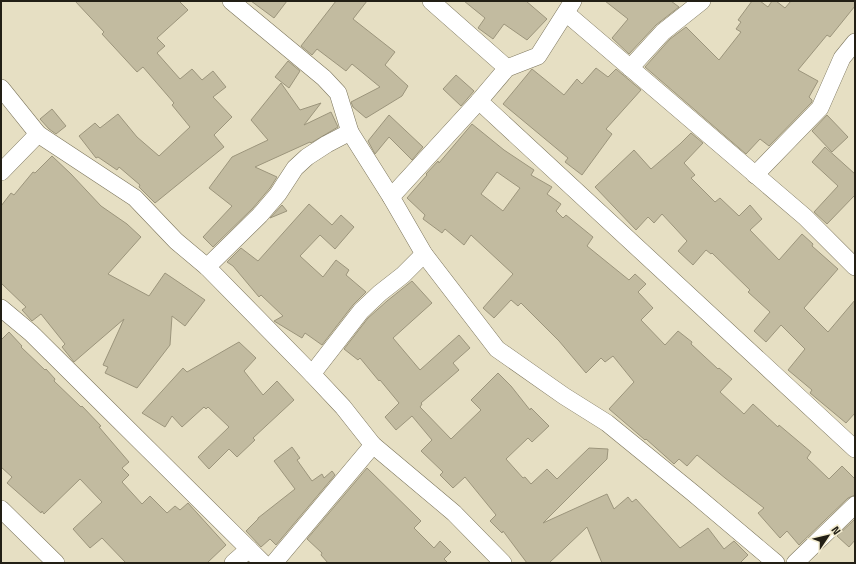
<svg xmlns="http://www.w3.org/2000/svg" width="856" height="564" font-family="'Titillium Web',sans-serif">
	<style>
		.building { fill: #c2bba0; stroke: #9c957c; fill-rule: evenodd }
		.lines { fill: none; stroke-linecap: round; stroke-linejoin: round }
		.minor-casing { stroke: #7c755c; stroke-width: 18 }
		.minor { stroke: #fff; stroke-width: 17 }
	</style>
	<rect width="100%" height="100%" fill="#e6dfc3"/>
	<g class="building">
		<path d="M75,1H179L188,10L157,38L165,46L157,53L180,79L192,69L202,80L213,71L226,87L213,97L232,117L214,135L224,147L155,203L139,187L140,185L119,167L117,170L98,157L96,158L79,136L95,123L100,128L118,114L137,137L159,156L190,127L172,105L174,103L143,67L137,72L102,34L104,32Z"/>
		<path d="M251,1H287L274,18Z"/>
		<path d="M336,1H367L353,19L395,52L385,65L408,86L402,96L366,118L353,107L351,102L380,87L352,64L346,71L317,49L312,55L301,46Z"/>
		<path d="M464,1H526L547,19L527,40L504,24L493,39L478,28L485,18Z"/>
		<path d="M605,1H671L679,7L656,25L629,54L612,38L628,19Z"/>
		<path d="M752,1H760L768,7L772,1H776L785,8L791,1H855V6L830,37L827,35L798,70L818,81L809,97L812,100V102L769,146L760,139L746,154L645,67L670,39L686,27L719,60L741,32L736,29L741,22L738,20Z"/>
		<path d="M288,61L300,71L289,88L275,77Z"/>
		<path d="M596,68L608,77L616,69L641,90L606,129L612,134L582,175L565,162L568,158L503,104L532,69L564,95L577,79L582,84Z"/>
		<path d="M456,75L474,91L461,106L443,89Z"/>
		<path d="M281,83L300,110L321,103L304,125L331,112L338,127L311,143L310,142L255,167L277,177L270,188L253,208L213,247L203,237L232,206L209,188L232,157L268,140L251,120Z"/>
		<path d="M52,109L66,126L56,134L49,129L40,119Z"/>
		<path d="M389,115L423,147L412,160L389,137L375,154L368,141Z"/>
		<path d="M827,115L848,137L832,152L812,131Z"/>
		<path d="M472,124L504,150L534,170L531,175L552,187L547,194L561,204L556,211L563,218L566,215L593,237L587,246L629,280L635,274L646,284L638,292L653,308L641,320L665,345L678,331L692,342L691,344L718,369L719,368L732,379L720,392L744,414L753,404L778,427L779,425L811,452L807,458L829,479L842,466L855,479V495L848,498L799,545L787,531L780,538L758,513L764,508L725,478L697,455L687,466L679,459L674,464L646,439L645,440L609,409L634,382L613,356L605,362L601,358L586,373L559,341L521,303L518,306L511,300L494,318L483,308L513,274L471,235L464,245L445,229L442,233L423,219L425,215L407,198L427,175L426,174L438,161L439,163ZM497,172L520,188L503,211L481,194Z"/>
		<path d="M691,133L703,143L684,163L695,175L691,178L715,202L720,198L739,216L750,205L762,219L750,230L779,260L802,234L813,244L812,246L838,269L804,308L828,332L855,300V413L846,423L810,393L812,390L788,370L805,349L781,325L766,342L754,331L770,312L748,292L750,290L712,253L711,254L706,250L693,265L678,251L687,241L662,214L654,223L648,217L636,230L595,187L634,150L651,169L680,144Z"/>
		<path d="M825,147L855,174V195L827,224L814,212L838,186L812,162Z"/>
		<path d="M52,156L71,174L101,206L127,224L141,237L108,274L149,296L165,273L205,300L185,326L172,316L170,345L137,388L105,373L108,367L103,365L124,319L74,362L62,347L65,344L41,314L32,321L22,310L26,307L1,283V206L11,193L14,195L33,172L35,173Z"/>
		<path d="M309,204L332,225L341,215L354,227L335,249L320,235L300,256L323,277L336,260L349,270L346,275L366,292L353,305L322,345L305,333L302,338L274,321L283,316L261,295L259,297L233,266L227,262L241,248L258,261Z"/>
		<path d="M282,205L287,211L270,218Z"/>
		<path d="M412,281L432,303L393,338L420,370L459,335L470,348L453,363L459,370L421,403L422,404L420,407L451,439L481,410L471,400L498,373L511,386L530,410L531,408L549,426L532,442L528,438L506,459L523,478L525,477L531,484L547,469L557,479L589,448L608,449L607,459L543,523L607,494L614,509L628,497L632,502L636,499L680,548L708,528L724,549L734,541L748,555L740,563H602L587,527L549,563H527L503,531L502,533L490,521L496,515L465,477L453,488L440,475L443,472L421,451L432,440L412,416L396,430L385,417L399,403L380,380L379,381L360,358L358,360L344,349L368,318L387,301Z"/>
		<path d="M9,332L22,346L21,347L45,370L46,369L55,379L54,381L81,407L82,406L101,426L99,427L129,462L122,468L129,475L122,482L142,504L150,496L167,513L175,506L180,510L188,503L226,545L207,563H126L102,538L90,548L73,529L102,502L80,479L44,514L42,511L41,513L7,483L12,477L1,467V340Z"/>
		<path d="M239,342L256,358L244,371L263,395L277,381L294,400L253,438L255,440L237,457L229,449L209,469L198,457L229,427L208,407L206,409L204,407L182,427L172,416L165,427L142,413L183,368L187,372Z"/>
		<path d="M292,447L300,458L297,460L312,481L322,474L324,478L332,471L335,475L276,545L270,539L261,547L246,531L258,519V518L295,489L274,461Z"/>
		<path d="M367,468L421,521L414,528L434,548L440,541L451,552L444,559L448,563H328L321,555L322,553L307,539Z"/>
		<path d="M855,519V540L849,547L837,536Z"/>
	</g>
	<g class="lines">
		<defs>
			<g id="minor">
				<path d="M231,1L324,78L338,93L350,132L391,197L424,254L497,349L564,396L607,423L693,493L776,563"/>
				<path d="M431,1L507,68"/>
				<path d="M573,1L538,56L507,68L479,101L855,449"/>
				<path d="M566,13L805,217L855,267"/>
				<path d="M630,68L663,32L702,1"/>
				<path d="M1,88L38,134L135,198L176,241L207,267L312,374L343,407L373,445L454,513L503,563"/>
				<path d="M1,172L38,134"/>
				<path d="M755,175L820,108L842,58L855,42"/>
				<path d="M391,197L479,101"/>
				<path d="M207,267L260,215L278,194L295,168L307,157L327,144L350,132"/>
				<path d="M1,308L31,333L263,563"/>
				<path d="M312,374L361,311L380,293L403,275L424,254"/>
				<path d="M1,509L56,563"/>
				<path d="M233,563L249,549"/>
				<path d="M274,563L373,445"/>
				<path d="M795,563L855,505"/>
			</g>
		</defs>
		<use href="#minor" class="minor-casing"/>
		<use href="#minor" class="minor"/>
	</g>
	<rect width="856" height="564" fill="none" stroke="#221f15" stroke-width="4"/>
	<g transform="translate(828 536) rotate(55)" stroke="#f3ecd0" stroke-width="3" paint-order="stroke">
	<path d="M0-3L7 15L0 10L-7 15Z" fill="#221f15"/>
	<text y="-6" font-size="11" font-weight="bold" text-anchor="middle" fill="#221f15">N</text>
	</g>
</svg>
